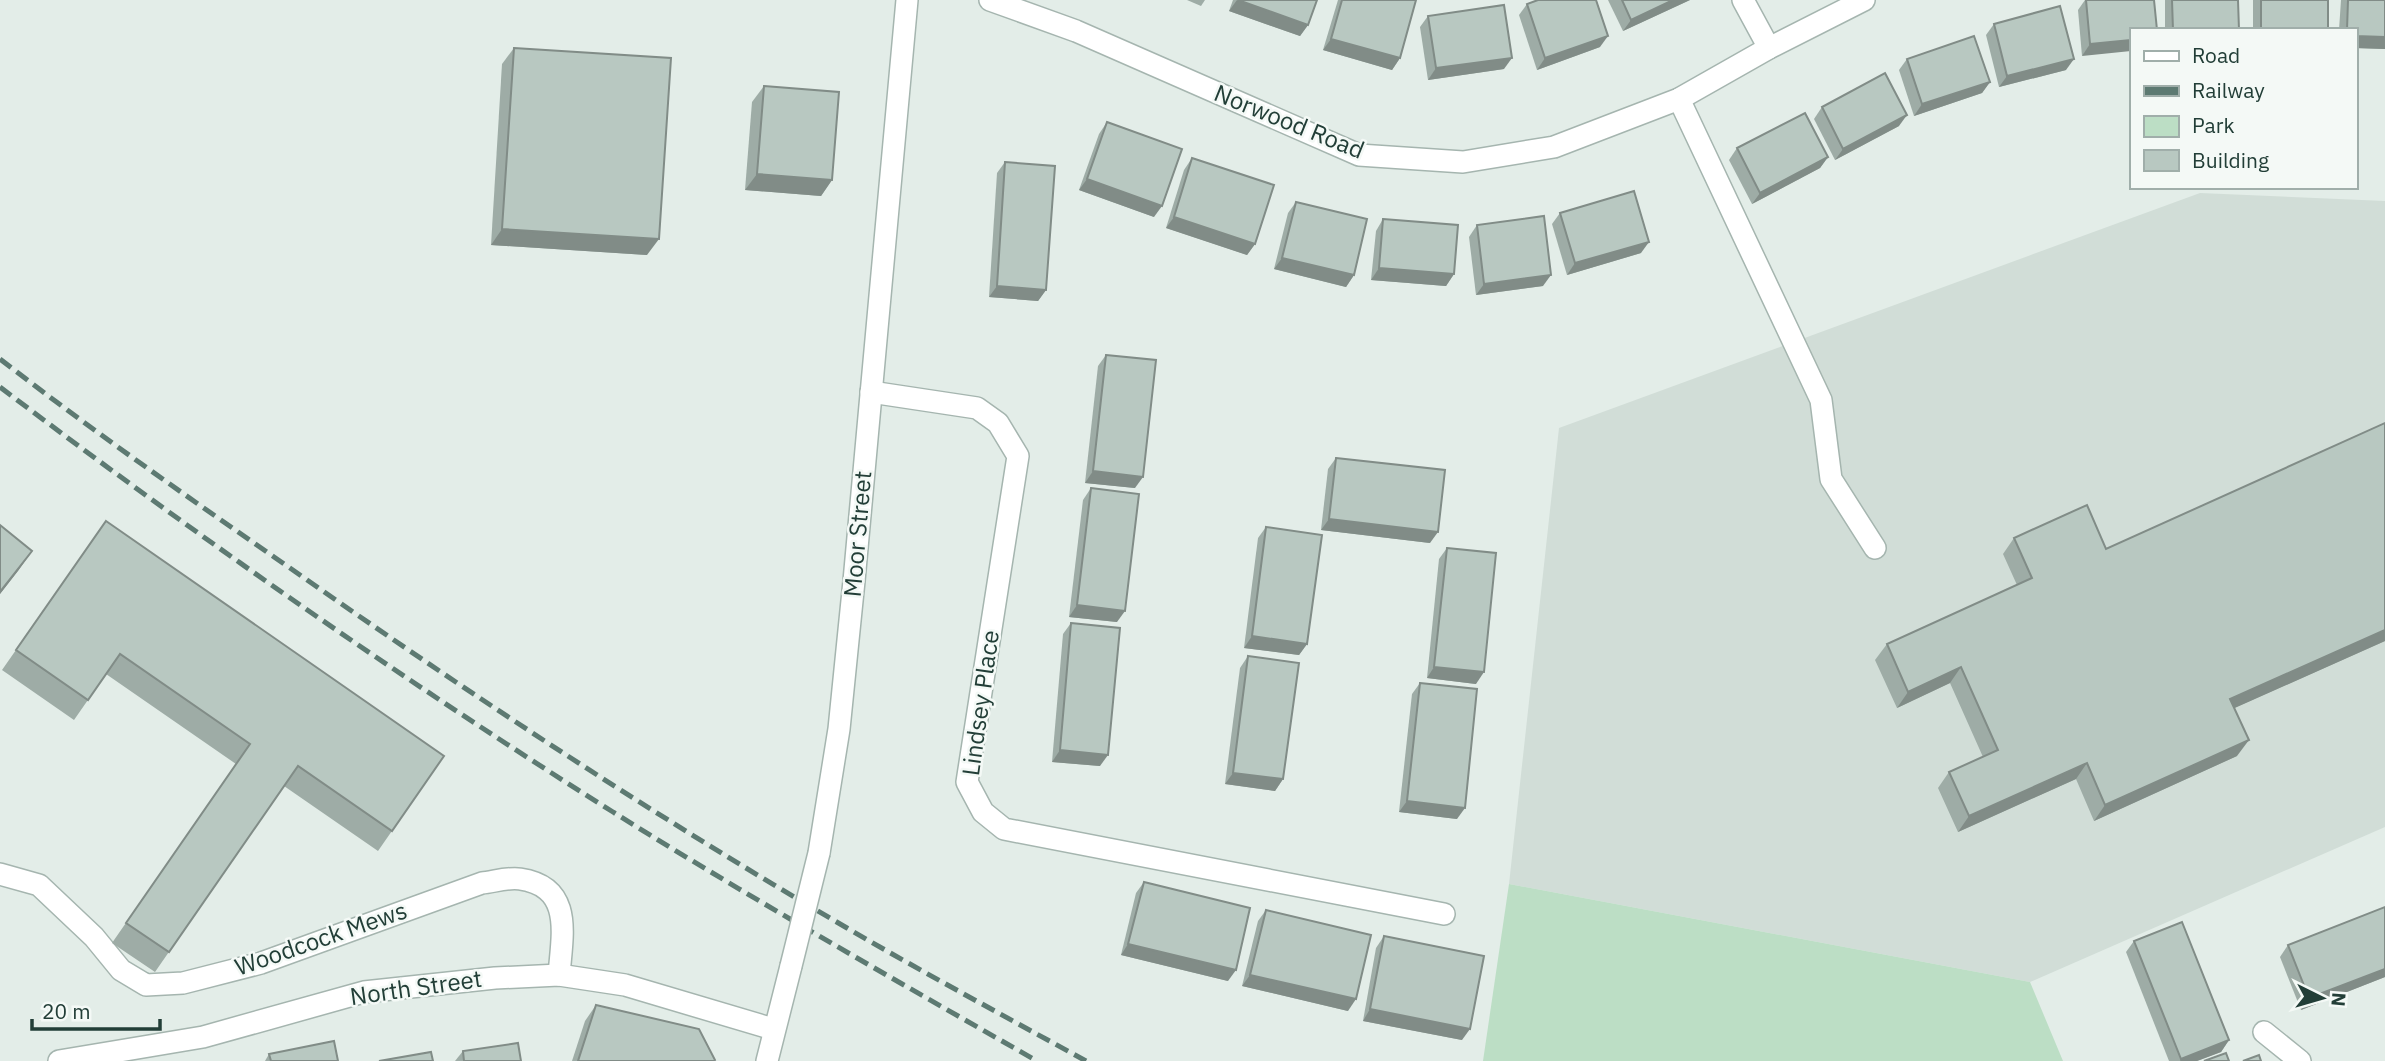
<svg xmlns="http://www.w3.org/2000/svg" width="2385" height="1061" font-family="'IBM Plex Sans',sans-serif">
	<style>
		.built { fill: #d1ddd7 }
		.green { fill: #bcdec5 }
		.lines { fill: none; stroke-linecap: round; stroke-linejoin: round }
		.minor-casing { stroke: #a5b5af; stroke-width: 24 }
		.minor { stroke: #fff; stroke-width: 21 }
		.rail { stroke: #5d7a72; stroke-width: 5; stroke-dasharray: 14 7; stroke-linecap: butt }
		.minor-bridge-casing { stroke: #a5b5af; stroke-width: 24; stroke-linecap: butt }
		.minor-bridge { stroke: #fff; stroke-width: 21 }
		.wall { fill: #9eaca6 }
		.shaded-wall { fill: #818c87 }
		.building { fill: #b8c8c1; stroke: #818c87; stroke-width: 2 }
		.labels { text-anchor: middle; stroke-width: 5; stroke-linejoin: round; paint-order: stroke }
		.street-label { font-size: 24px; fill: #223e37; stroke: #f4f9f6 }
	</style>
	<rect width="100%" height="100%" fill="#e3ede8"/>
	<path class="built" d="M2200,193L2385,201V827L2030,982L1509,884L1559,428Z"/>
	<path class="green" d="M1509,884L2030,982L2063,1061H1483Z"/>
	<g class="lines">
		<defs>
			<g id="minor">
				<path d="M990,0L1076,31L1359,155L1463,162L1554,147L1679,99L1769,48L1864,0"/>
				<path d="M1743,0L1769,48"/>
				<path d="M1679,99L1821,400L1831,479L1875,548"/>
				<path d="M871,392L977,408L998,423L1018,456L967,782L983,812L1004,829L1444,914"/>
				<path d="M819,853L839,729L854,581L907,0"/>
				<path d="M0,874L39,885L94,937L121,970L146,985L183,983L261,963L482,883C493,882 508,877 520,879C574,887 562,935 559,975"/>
				<path d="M2264,1032L2300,1061"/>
				<path d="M59,1061L203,1037L364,992L495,978L559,975L625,985L773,1029"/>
				<path d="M767,1061L791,966"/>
			</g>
		</defs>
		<use href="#minor" class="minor-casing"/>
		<use href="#minor" class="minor"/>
		<g class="rail">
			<path d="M0,359C94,432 192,500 290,568C471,695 656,817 847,928C926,974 1006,1017 1086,1061"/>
			<path d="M0,387C198,537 403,680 613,812C752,899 895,980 1037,1061"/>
		</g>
		<defs>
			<path id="minor-bridge" d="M791,966L819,853"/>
		</defs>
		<use href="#minor-bridge" class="minor-bridge-casing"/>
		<use href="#minor-bridge" class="minor-bridge"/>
	</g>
	<g class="wall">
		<path d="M1187,0H1205L1201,6Z"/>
		<path d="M1233,0H1317L1308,25L1300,36L1229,11Z"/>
		<path d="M1338,0H1416L1400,58L1392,70L1323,50Z"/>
		<path d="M1608,0H1690L1623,31Z"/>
		<path d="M2085,0H2154L2082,56L2078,10Z"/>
		<path d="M2165,0H2238L2239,30H2165Z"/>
		<rect x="2253" y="0" width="75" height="30"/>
		<path d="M2341,0H2385V49L2355,48V30H2339Z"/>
		<path d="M1527,4L1600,47L1537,70L1519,15Z"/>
		<path d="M1428,16L1504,69L1428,80L1420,27Z"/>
		<path d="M1994,24L2066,70L1999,87L1986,35Z"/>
		<path d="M514,48L647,255L491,245L502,64Z"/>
		<path d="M1907,59L1990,82L1982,93L1914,116L1899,70Z"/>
		<path d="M764,86L832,180L821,196L745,190L752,102Z"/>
		<path d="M1822,107L1899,126L1835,160L1814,119Z"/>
		<path d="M1107,122L1154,217L1079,190L1099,134Z"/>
		<path d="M1737,148L1828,157L1820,168L1752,204L1729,160Z"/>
		<path d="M1192,158L1255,244L1247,255L1166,228L1184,170Z"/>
		<path d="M1005,162L1046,290L1038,301L989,297L997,173Z"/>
		<path d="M1296,202L1354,275L1346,287L1274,269L1288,213Z"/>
		<path d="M1560,213L1641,253L1567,275L1552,224Z"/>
		<path d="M1383,219L1454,274L1446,286L1371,280L1376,231Z"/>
		<path d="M1477,225L1543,286L1476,295L1469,237Z"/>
		<path d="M1106,355L1135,488L1085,483L1098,366Z"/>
		<path d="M1336,458L1430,543L1321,530L1328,469Z"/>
		<path d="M1091,488L1117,622L1069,617L1083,500Z"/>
		<path d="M106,521L444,756L378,851L284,786L155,972L112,943L236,764L106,674L74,720L2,670Z"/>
		<path d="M1266,527L1307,644L1299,655L1244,648L1258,538Z"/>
		<path d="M2014,538L2106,549L2385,641L2234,708L2237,756L2094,821L2076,779L1958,832L1938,788L1949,772L1983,757L1950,683L1897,708L1875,660L1887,644L2017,585L2003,554Z"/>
		<path d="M1447,548L1476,684L1427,678L1439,559Z"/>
		<path d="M1071,623L1100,766L1052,762L1063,634Z"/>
		<path d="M1248,656L1283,779L1275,791L1225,784L1240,668Z"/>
		<path d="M1420,683L1457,819L1399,812L1412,694Z"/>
		<path d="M1144,882L1228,981L1121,955L1136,893Z"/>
		<path d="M2385,907V977L2301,1010L2280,957L2288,945Z"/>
		<path d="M1266,910L1348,1011L1242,986L1258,921Z"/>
		<path d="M1384,936L1462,1040L1363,1021L1376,948Z"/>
		<path d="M2134,941L2229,1040L2221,1052L2197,1061H2169L2126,952Z"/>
		<path d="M596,1005L714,1061H572L585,1021Z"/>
		<path d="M463,1051L521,1061H455Z"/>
		<path d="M269,1054L338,1061H265Z"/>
	</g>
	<g class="shaded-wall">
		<path d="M1237,0L1308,25L1300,36L1229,11Z"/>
		<path d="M1673,0H1690L1623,31L1631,20Z"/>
		<path d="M1608,36L1600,47L1537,70L1545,58Z"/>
		<path d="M2355,36L2385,37V49L2355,48Z"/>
		<path d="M1331,39L1400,58L1392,70L1323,50Z"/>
		<path d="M2131,40V51L2082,56L2090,44Z"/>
		<path d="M1512,58L1504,69L1428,80L1436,68Z"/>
		<path d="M2074,59L2066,70L1999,87L2007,76Z"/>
		<path d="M1990,82L1982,93L1914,116L1922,104Z"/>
		<path d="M1907,115L1899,126L1835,160L1843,149Z"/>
		<path d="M1828,157L1820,168L1752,204L1760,193Z"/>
		<path d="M757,174L832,180L821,196L745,190Z"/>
		<path d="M1087,179L1162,206L1154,217L1079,190Z"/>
		<path d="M1174,217L1255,244L1247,255L1166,228Z"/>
		<path d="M502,229L659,239L647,255L491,245Z"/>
		<path d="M1649,242L1641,253L1567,275L1575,263Z"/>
		<path d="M1282,258L1354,275L1346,287L1274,269Z"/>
		<path d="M1379,268L1454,274L1446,286L1371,280Z"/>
		<path d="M1551,275L1543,286L1476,295L1484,284Z"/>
		<path d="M997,286L1046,290L1038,301L989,297Z"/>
		<path d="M1093,471L1143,477L1135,488L1085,483Z"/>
		<path d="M1329,519L1438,532L1430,543L1321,530Z"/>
		<path d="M32,551L18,571L0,594V592Z"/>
		<path d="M1077,605L1125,611L1117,622L1069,617Z"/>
		<path d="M2385,630V641L2219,715L2230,699Z"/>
		<path d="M1252,636L1307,644L1299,655L1244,648Z"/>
		<path d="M1434,667L1484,672L1476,684L1427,678Z"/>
		<path d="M1961,667L1950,683L1897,708L1908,692Z"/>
		<path d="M2249,740L2237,756L2094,821L2105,805Z"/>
		<path d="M1060,750L1108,755L1100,766L1052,762Z"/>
		<path d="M2087,763L2076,779L1958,832L1969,816Z"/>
		<path d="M1233,773L1283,779L1275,791L1225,784Z"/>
		<path d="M1407,801L1465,808L1457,819L1399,812Z"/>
		<path d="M1128,944L1236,970L1228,981L1121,955Z"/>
		<path d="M2385,969V977L2301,1010L2309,998Z"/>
		<path d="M1250,975L1356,999L1348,1011L1242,986Z"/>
		<path d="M1370,1009L1470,1029L1462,1040L1363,1021Z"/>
		<path d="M2229,1040L2221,1052L2197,1061H2180L2181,1059Z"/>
	</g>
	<g class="building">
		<path d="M1238,0H1317L1308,25Z"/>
		<path d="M1342,0H1416L1400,58L1331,39Z"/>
		<path d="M1538,0H1596L1608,36L1545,58L1527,4Z"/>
		<path d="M1622,0H1673L1631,20Z"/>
		<path d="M2086,0H2154L2157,30H2131V40L2090,44Z"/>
		<path d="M2172,0H2238L2239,30H2173Z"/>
		<rect x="2261" y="0" width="67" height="30"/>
		<path d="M2348,0H2385V37L2355,36V30H2347Z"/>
		<path d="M1504,5L1512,58L1436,68L1428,16Z"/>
		<path d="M2060,6L2074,59L2007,76L1994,24Z"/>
		<path d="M1974,36L1990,82L1922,104L1907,59Z"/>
		<path d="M514,48L671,58L659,239L502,229Z"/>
		<path d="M1885,73L1907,115L1843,149L1822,107Z"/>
		<path d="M764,86L839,92L832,180L757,174Z"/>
		<path d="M1805,113L1828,157L1760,193L1737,148Z"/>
		<path d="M1107,122L1182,149L1162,206L1087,179Z"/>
		<path d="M1192,158L1274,185L1255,244L1174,217Z"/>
		<path d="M1005,162L1055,166L1046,290L997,286Z"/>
		<path d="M1634,191L1649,242L1575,263L1560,213Z"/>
		<path d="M1296,202L1367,219L1354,275L1282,258Z"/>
		<path d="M1544,216L1551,275L1484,284L1477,225Z"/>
		<path d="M1383,219L1458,225L1454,274L1379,268Z"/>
		<path d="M1106,355L1156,360L1143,477L1093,471Z"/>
		<path d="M2385,423V630L2230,699L2249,740L2105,805L2087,763L1969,816L1949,772L1998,750L1961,667L1908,692L1887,644L2032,578L2014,538L2087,505L2106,549Z"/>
		<path d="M1336,458L1445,470L1438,532L1329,519Z"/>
		<path d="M1091,488L1139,494L1125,611L1077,605Z"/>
		<path d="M106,521L444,756L392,831L298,766L169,952L126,923L250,744L120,654L88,700L16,650Z"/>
		<path d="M0,525L32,551L0,592Z"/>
		<path d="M1266,527L1322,535L1307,644L1252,636Z"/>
		<path d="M1447,548L1496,553L1484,672L1434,667Z"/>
		<path d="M1071,623L1120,628L1108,755L1060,750Z"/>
		<path d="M1248,656L1299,663L1283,779L1233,773Z"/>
		<path d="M1420,683L1477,689L1465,808L1407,801Z"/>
		<path d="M1144,882L1250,908L1236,970L1128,944Z"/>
		<path d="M2385,907V969L2309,998L2288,945Z"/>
		<path d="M1266,910L1371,935L1356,999L1250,975Z"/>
		<path d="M2182,922L2229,1040L2181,1059L2134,941Z"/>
		<path d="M1384,936L1484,956L1470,1029L1370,1009Z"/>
		<path d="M596,1005L699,1029L715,1060L714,1061H578Z"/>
		<path d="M334,1041L338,1061H271L269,1054Z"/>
		<path d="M518,1043L521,1061H464L463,1051Z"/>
		<path d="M431,1052L433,1061H379Z"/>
		<path d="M2226,1053L2229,1061H2204Z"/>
		<path d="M2259,1055L2261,1061H2243Z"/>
	</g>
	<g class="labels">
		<g class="street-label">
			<text transform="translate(1289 122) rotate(22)" y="8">Norwood Road</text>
			<text transform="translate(858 534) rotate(-85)" y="8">Moor Street</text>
			<text transform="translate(981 703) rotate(-82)" y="8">Lindsey Place</text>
			<text transform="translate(321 939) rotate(-19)" y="8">Woodcock Mews</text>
			<text transform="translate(416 988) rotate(-8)" y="8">North Street</text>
		</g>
	</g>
	<rect x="2130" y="28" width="228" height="161" fill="#f4f9f6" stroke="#a0aeaa" stroke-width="2"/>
	<rect x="2144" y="51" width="35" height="10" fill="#ffffff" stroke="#a0aeaa" stroke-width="2"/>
	<text x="2192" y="63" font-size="21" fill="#223e37">Road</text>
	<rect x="2144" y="86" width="35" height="10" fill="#5d7a72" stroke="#a0aeaa" stroke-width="2"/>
	<text x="2192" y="98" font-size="21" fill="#223e37">Railway</text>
	<rect x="2144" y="116" width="35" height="21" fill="#bcdec5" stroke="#a0aeaa" stroke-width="2"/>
	<text x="2192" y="133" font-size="21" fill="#223e37">Park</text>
	<rect x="2144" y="150" width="35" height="21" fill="#b8c8c1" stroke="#a0aeaa" stroke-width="2"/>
	<text x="2192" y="168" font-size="21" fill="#223e37">Building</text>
	<g transform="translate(2322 998) rotate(95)" stroke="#f4f9f6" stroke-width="5" paint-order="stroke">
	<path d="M0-5L12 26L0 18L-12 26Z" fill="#223e37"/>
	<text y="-10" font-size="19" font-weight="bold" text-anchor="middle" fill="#223e37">N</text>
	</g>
	<path d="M32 1019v10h128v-10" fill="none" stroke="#223e37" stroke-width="3.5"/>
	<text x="42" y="1019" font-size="21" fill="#223e37" stroke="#f4f9f6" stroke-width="5" paint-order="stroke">20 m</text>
</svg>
